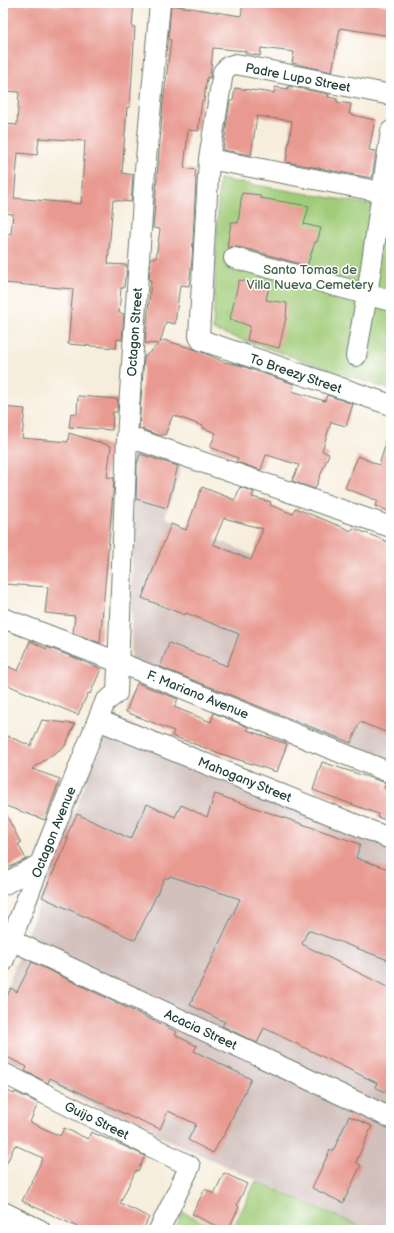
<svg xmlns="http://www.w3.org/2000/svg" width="394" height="1233" font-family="'Balsamiq Sans',sans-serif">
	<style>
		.industrial { fill: #d1c0bc }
		.green { fill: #a0cc79; stroke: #608456 }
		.building { fill: #e89990; fill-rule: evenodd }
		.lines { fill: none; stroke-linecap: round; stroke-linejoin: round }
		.minor-casing { stroke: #6b7b6f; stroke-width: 22 }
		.minor { stroke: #fff; stroke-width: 20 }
		.labels { text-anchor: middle; stroke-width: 3; stroke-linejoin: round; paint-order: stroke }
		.street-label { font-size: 13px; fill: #1f3d34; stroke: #fff }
		.park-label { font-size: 13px; fill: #3f6145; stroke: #fff }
	</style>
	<rect width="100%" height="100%" fill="#fff"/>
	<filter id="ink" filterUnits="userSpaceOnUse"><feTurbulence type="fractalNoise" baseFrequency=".025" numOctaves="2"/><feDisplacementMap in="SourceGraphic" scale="8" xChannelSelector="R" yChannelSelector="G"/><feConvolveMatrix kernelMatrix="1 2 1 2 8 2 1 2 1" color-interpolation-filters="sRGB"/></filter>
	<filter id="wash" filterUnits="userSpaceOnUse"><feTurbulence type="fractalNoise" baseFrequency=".012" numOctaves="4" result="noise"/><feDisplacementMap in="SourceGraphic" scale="16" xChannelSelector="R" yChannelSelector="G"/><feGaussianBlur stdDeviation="0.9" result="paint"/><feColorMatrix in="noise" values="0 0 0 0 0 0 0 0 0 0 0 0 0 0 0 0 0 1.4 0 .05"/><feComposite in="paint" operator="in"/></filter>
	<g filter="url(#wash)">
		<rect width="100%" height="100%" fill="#f7eddc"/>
		<g class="industrial">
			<path d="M133,449L182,465L165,517L391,615V763L131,666Z"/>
			<path d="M111,716L391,829V1230H368L139,1127L3,1060V998Z"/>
		</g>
		<g class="green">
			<path d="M219,179L391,208V390L213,330Z"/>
			<path d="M256,1181L368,1230H232Z"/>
			<path d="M183,1212L219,1230H174Z"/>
		</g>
		<g id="blocks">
			<g class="building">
				<path d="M3,3L63,5V3H134L132,27H135L130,107H127L122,173L133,175L131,202L113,200L108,264L127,265L126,278H125L124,288H121L119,313L124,314L122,340L117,339L116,348L68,344L73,289L3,283V233L11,234L13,214L3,213V146L5,124L17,125L19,92L3,91ZM39,138L85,141L81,204L14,198L18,153L37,155Z"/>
				<path d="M243,3H375L391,6V36L340,28L332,72L292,63L294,52L261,48L260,56L245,53L246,51L213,48L210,78L207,77L204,101H202L198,131L188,130L184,168L196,170L195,178H196L192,260L189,286L180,285L175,324L166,322L160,343L164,340L197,350L224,362L239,365L294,384L292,391L325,401L327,395L353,404L346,426L331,422L322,451L329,454L315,489L292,481L299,465L267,455H266L261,470L236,462L238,458L210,447L216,433L203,428V426L173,415L165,435H158L139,428L144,357L159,344L145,343L151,280H149L151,258H156L160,229L153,228L163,103L171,40L168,39L171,5L241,16Z"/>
				<path d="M288,86L329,94L328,97L337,99V102L351,104L349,114L375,120L369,150L376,151L372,178L286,162L292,121L257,116L251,155L223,150L230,101H233L235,88L274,93L275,87L288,89Z"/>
				<path d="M242,193L260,195V198L309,206L304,224L321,228L317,242H315L307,266L251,250L237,247H227L231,222L238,223Z"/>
				<path d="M239,280L269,286L266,300L287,303L286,318L279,348L247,340L250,326L230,319Z"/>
				<path d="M78,396L118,399L117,412H113L112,430L69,427L71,413L77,414Z"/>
				<path d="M3,407L25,409L22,438L68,442L69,433L111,446L107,477L114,478L113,493L100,643L73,633L75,616L45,613L48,587L3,584Z"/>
				<path d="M388,437L391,438V512L375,506L378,501L345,488L358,456L379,465Z"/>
				<path d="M140,454L178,466L167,508L136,499L137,464Z"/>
				<path d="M202,487L235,500L240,487L254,492L252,497L271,502L270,505L293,514L295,508L352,531L353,528L391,543V734L360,722L351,743L160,667L169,643L227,666L239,634L186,613L185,615L142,598L171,524L186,530ZM224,518L263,529L251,560L213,544Z"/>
				<path d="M30,641L47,649V647L80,660L101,669L90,694L88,693L78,715L3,683V664L18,671Z"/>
				<path d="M137,683L178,699L174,707L211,722L214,713L248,727L247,730L287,744L277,772L236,759L172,736L174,731L126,712Z"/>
				<path d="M42,720L75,724L65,746L32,769L60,779L45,820L3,805V734L31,746Z"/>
				<path d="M322,762L386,783L384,788L386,789L387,784H391V822L377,817L378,814L313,790Z"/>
				<path d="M215,794L360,844L356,858L391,870V961L308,930L302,944L391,989V1095L375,1087L377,1083L264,1028L257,1043L222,1026L225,1022L190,1005L240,899L170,876L168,879L165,877L135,940L42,897L69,837L65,839L77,814L131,839L147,804L175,817L181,805L207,817Z"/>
				<path d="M3,809L21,843L18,844L26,859L3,870Z"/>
				<path d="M32,962L177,1032L175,1035L197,1046L194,1051L251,1079L223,1137H222L213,1153L188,1140L196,1124L168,1111L160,1129L135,1118V1119L50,1078L48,1083L25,1071L27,1067L3,1055V1005L11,988L17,992Z"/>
				<path d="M3,1089L14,1094L15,1092L38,1103L30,1122L60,1136L64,1128L88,1139L91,1132L124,1146L145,1156L138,1171L136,1170L120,1203L149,1217L143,1230H84L22,1201L43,1158L15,1145L3,1171Z"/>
				<path d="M349,1116L372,1126L356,1162L361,1165L343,1203L312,1188L330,1150L333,1151Z"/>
				<path d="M224,1173L247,1184L237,1205L239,1207L228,1230H224L192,1214L205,1189L214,1194Z"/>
			</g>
		</g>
	</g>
	<g filter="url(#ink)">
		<use href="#blocks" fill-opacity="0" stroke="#6b7b6f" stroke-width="1"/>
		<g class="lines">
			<defs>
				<g id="minor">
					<path d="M391,95L236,64L229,66L223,72L209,159L199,336L201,340L391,405"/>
					<path d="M209,159L382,192"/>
					<path d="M234,258L391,301"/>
					<path d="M356,356L367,295L391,131"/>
					<path d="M127,438L135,439L391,527"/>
					<path d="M3,618L118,662L391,773"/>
					<path d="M105,702L117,693L127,438L145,170L160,3"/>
					<path d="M98,720L391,839"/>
					<path d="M3,885L40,864"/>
					<path d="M11,940L391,1118"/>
					<path d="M3,962L40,864L103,707"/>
					<path d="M3,1073L190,1166L159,1230"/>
					<path d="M3,1212L40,1230"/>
				</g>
			</defs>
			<use href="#minor" class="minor-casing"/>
			<use href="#minor" class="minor"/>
		</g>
	</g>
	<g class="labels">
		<g class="street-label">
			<text transform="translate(298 77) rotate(11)" y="5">Padre Lupo Street</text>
			<text transform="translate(134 332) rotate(-86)" y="5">Octagon Street</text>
			<text transform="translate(296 373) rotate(19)" y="5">To Breezy Street</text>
			<text transform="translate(198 694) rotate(22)" y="5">F. Mariano Avenue</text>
			<text transform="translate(245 779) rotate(22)" y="5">Mahogany Street</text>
			<text transform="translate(53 832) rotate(-68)" y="5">Octagon Avenue</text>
			<text transform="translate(201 1029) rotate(25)" y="5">Acacia Street</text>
			<text transform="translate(97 1120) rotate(26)" y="5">Guijo Street</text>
		</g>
		<g class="park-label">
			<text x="310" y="274">Santo Tomas de<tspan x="310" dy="15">Villa Nueva Cemetery</tspan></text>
		</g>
	</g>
	<rect width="394" height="1233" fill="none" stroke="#fff" stroke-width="16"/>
</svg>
